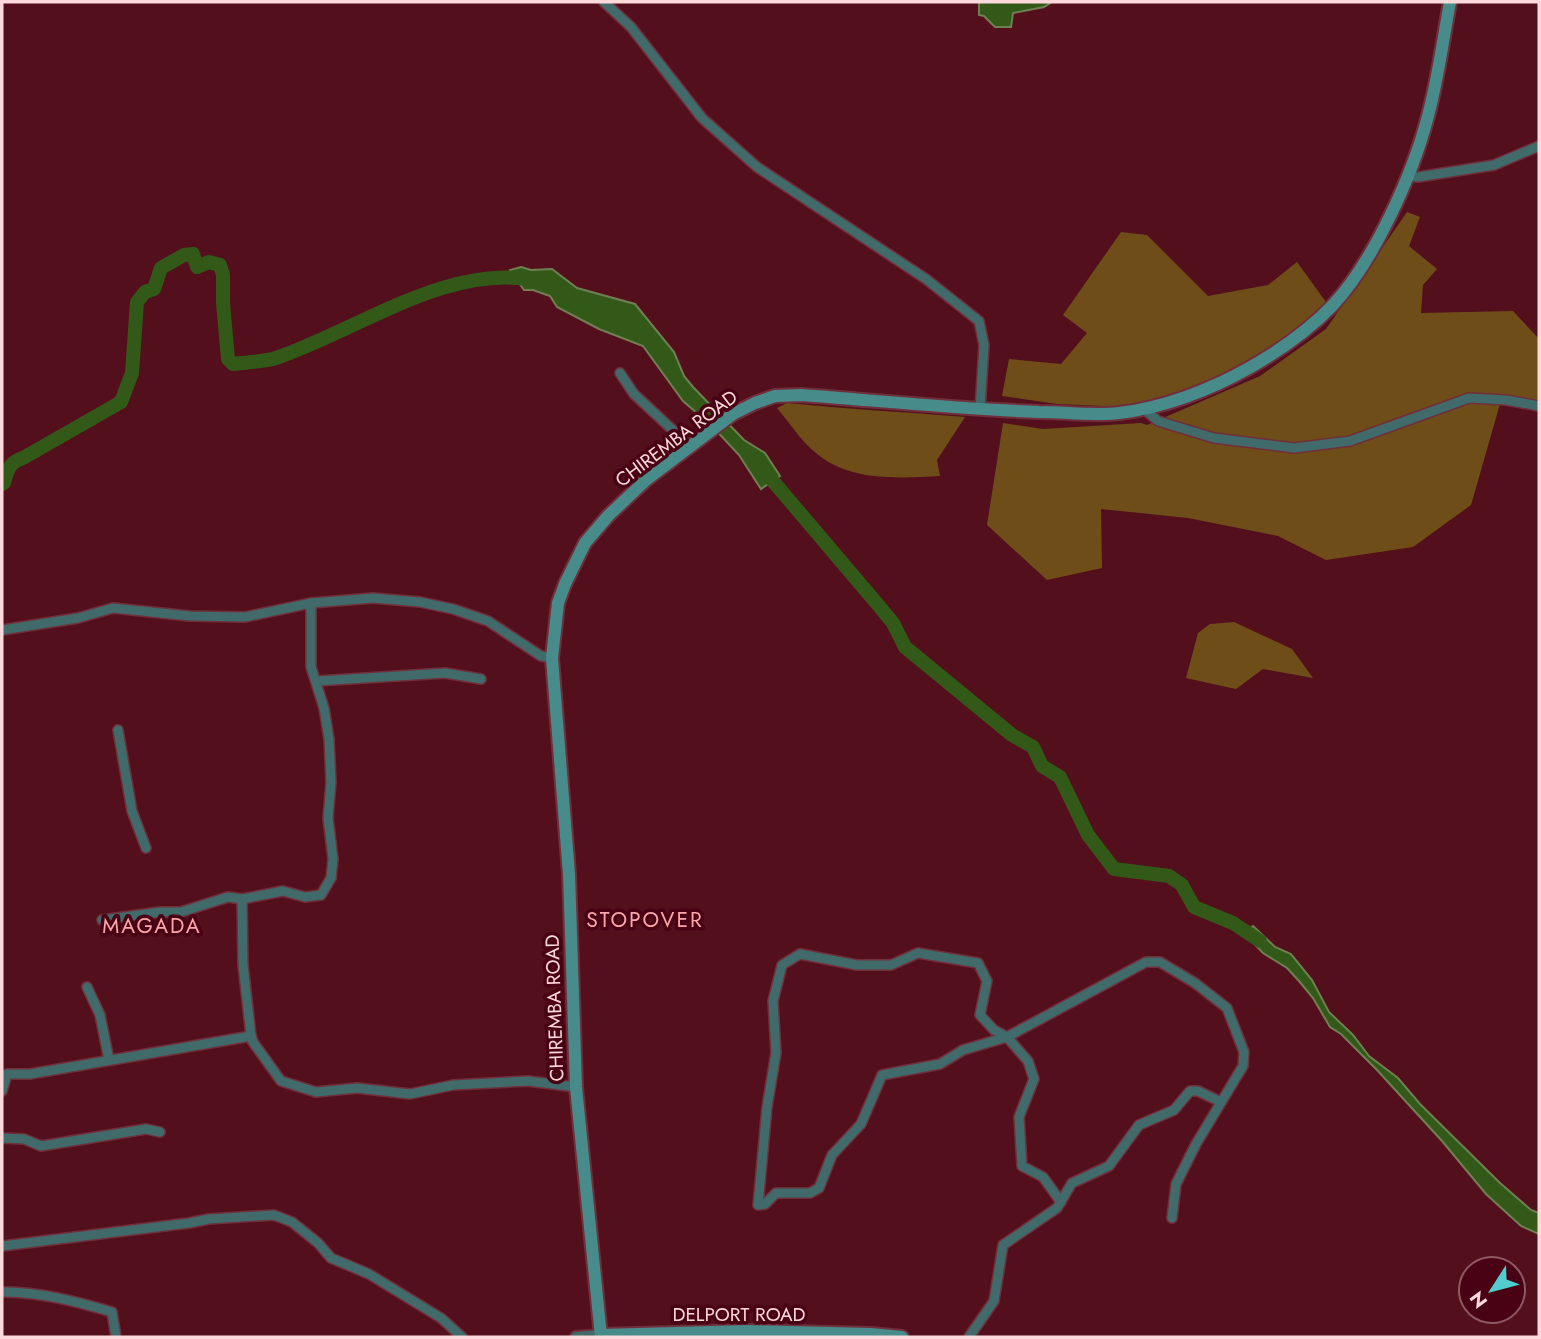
<svg xmlns="http://www.w3.org/2000/svg" width="1541" height="1339" font-family="Jost,sans-serif">
	<style>
		.forest { fill: #6f4d18 }
		.water { fill: #335919; stroke: #707f53; stroke-width: 2 }
		.lines { fill: none; stroke-linecap: round; stroke-linejoin: round }
		.river { stroke: #335919; stroke-width: 14 }
		.minor-casing { stroke: #6f2f3b; stroke-width: 12 }
		.tertiary-casing { stroke: #6f2f3b; stroke-width: 14 }
		.secondary-casing { stroke: #6f2f3b; stroke-width: 16 }
		.minor { stroke: #416a6a; stroke-width: 9 }
		.tertiary { stroke: #416a6a; stroke-width: 10 }
		.secondary { stroke: #478c8b; stroke-width: 12 }
		.labels { text-anchor: middle; stroke-width: 7; stroke-linejoin: round; paint-order: stroke }
		.street-label { font-size: 19px; fill: #fdd9db; stroke: #480213 }
		.neighbourhood-label { font-size: 21px; letter-spacing: 2px; fill: #faa6ac; stroke: #480213 }
	</style>
	<rect width="100%" height="100%" fill="#540f1d"/>
	<g class="forest">
		<path d="M1407,212L1420,217L1409,246L1437,269L1423,285L1421,313L1513,311L1539,339V403L1502,397L1471,505L1413,547L1326,560L1278,536L1188,518L1101,509L1102,568L1047,580L987,525L1003,423L1043,429L1141,423L1147,425L1260,376L1326,329Z"/>
		<path d="M1121,232L1147,235L1208,296L1268,285L1297,262L1326,302L1312,324L1248,366L1186,392L1127,407L1057,404L1002,396L1009,359L1061,364L1087,333L1063,315Z"/>
		<path d="M787,403C846,409 905,412 965,417L937,460L940,476C899,478 849,482 816,453C801,441 789,422 777,408Z"/>
		<path d="M1234,622L1292,649L1313,678L1263,669L1236,689L1186,678L1198,633L1210,624Z"/>
	</g>
	<g class="water">
		<path d="M979,2H1052L1044,7L1013,13L1011,27H995L984,16L979,15Z"/>
		<path d="M521,267L531,270L552,269L577,288L635,304L674,352L684,376L693,387L744,440L765,453L780,476L761,489L739,455L713,427L683,401L643,346L599,329L557,307L550,296L533,290H524L510,270Z"/>
		<path d="M1253,926L1275,947L1291,954L1312,980L1329,1012L1353,1035L1369,1056L1398,1078L1420,1104L1500,1183L1531,1210L1539,1213V1234L1521,1226L1486,1194L1442,1141L1377,1070L1341,1034L1330,1027L1313,998L1299,981L1287,968L1263,953L1244,933Z"/>
	</g>
	<g class="lines">
		<g class="river">
			<path d="M761,467L879,606L893,623L905,647L1012,735L1033,747L1042,766L1060,777L1088,835L1114,869L1169,876L1182,885L1194,907L1233,923L1260,941"/>
			<path d="M2,484L4,483C7,470 10,462 23,458L121,402L132,373L137,302L145,292L154,289L161,268L184,255L193,254L197,267L209,262L220,265L223,275V303L228,359L233,364C247,362 263,362 276,358C354,332 448,263 533,280"/>
		</g>
		<defs>
			<g id="minor">
				<path d="M604,2L631,27L702,118L757,167L926,279L979,321L984,345L980,410"/>
				<path d="M1409,176L1418,177L1494,165L1539,146"/>
				<path d="M620,373L634,394L690,446"/>
				<path d="M1144,409L1158,421L1214,438L1294,448L1350,441L1469,398L1506,400L1539,406"/>
				<path d="M2,630L78,618L113,608L190,616L245,617L311,603L373,598L420,602L453,609L488,621L541,656L552,658"/>
				<path d="M317,681L445,673L481,679"/>
				<path d="M118,730L132,811L146,848"/>
				<path d="M242,899L243,965L251,1036L253,1042L281,1081L316,1092L357,1088L410,1094L453,1085L528,1081L576,1087"/>
				<path d="M102,920L160,912H181L228,897L242,899L283,891L305,897L321,895L331,878L333,859L328,818L331,782L329,739L324,708L311,667V603"/>
				<path d="M87,987L100,1015L109,1060"/>
				<path d="M2,1091L7,1074H30L251,1036"/>
				<path d="M2,1138L24,1139L41,1146L146,1129L160,1132"/>
				<path d="M1061,1202L1043,1177L1022,1166L1019,1117L1034,1079L1028,1061L1007,1037L963,1050L940,1064L882,1075L861,1124L832,1155L819,1188L810,1193H776L765,1204L758,1205L767,1107L776,1053L773,1001L782,965L800,954L857,965H891L918,953L978,963L987,981L980,1015L994,1030L1007,1037L1146,962H1160L1195,983L1227,1008L1244,1052L1243,1066L1196,1144L1176,1184L1172,1218"/>
				<path d="M2,1246L189,1223L209,1219L274,1215L292,1222L318,1243L331,1258L369,1274L441,1318L462,1337"/>
				<path d="M2,1292C40,1292 75,1301 112,1312L116,1337"/>
				<path d="M969,1337L994,1301L1003,1245L1057,1208L1072,1183L1109,1166L1139,1125L1174,1110L1190,1091H1198L1221,1102"/>
			</g>
			<path id="tertiary" d="M576,1337L601,1335"/>
			<g id="secondary">
				<path d="M601,1335L747,1331L871,1334L902,1337"/>
				<path d="M601,1337L576,1087L569,874L552,658L558,603L565,584L585,543L608,516L646,480L733,414L755,403L775,396L801,395C881,401 960,409 1039,412C1066,412 1092,416 1119,413C1163,408 1210,390 1249,368C1279,351 1309,330 1333,305C1374,261 1413,174 1428,116C1438,79 1443,40 1450,2"/>
			</g>
		</defs>
		<use href="#minor" class="minor-casing"/>
		<use href="#tertiary" class="tertiary-casing"/>
		<use href="#secondary" class="secondary-casing"/>
		<use href="#minor" class="minor"/>
		<use href="#tertiary" class="tertiary"/>
		<use href="#secondary" class="secondary"/>
	</g>
	<g class="labels">
		<g class="street-label">
			<text transform="translate(676 438) rotate(-37)" y="7">CHIREMBA ROAD</text>
			<text transform="translate(554 1008) rotate(-92)" y="7">CHIREMBA ROAD</text>
			<text x="739" y="1321">DELPORT ROAD</text>
		</g>
		<g class="neighbourhood-label">
			<text x="645" y="927">STOPOVER</text>
			<text x="152" y="933">MAGADA</text>
		</g>
	</g>
	<rect width="1541" height="1339" fill="none" stroke="#fdd9db" stroke-width="7"/>
	<g transform="translate(1492 1290) rotate(234)"><circle r="33" fill="#480213" stroke="#905863" stroke-width="2"/>
	<path d="M0-5L12 26L0 18L-12 26Z" fill="#52cdcd"/>
	<text y="-10" font-size="19" font-weight="bold" text-anchor="middle" fill="#fdd9db">N</text>
	</g>
</svg>
